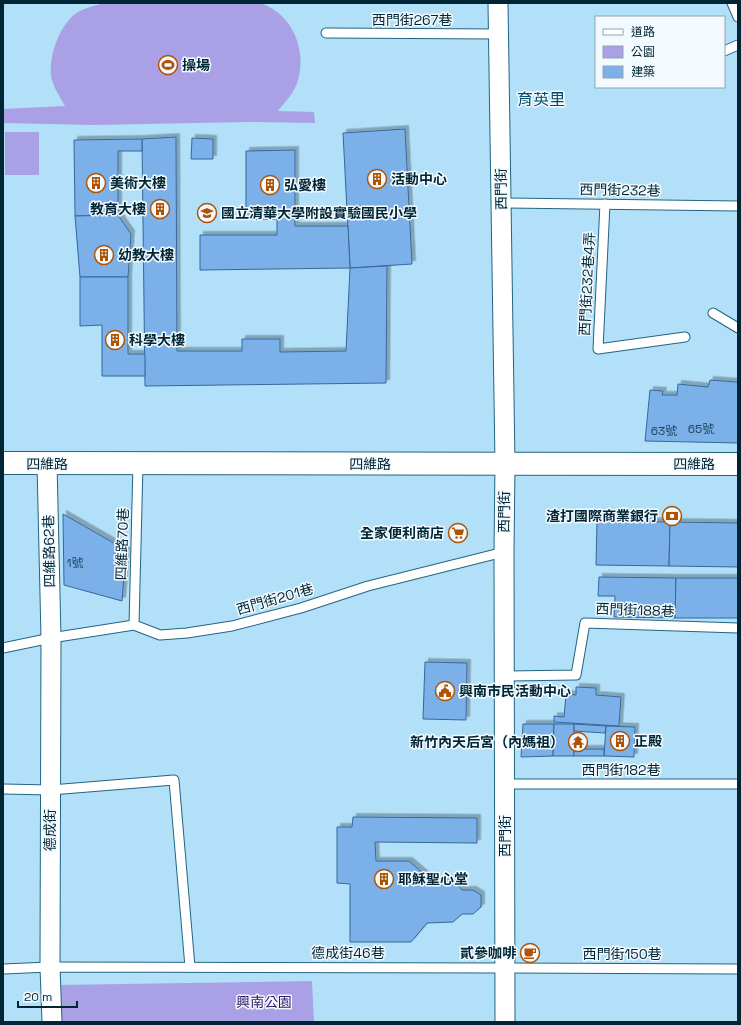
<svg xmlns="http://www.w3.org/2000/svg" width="741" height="1025" font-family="'Space Grotesk','Noto Sans TC',sans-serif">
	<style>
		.green { fill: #aaa0e6 }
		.building { fill: #7bb0e8; stroke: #35689b; filter: url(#shadow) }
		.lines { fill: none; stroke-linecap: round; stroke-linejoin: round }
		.lane-casing { stroke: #236581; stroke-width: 11 }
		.street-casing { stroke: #236581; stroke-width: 21 }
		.secondary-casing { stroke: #236581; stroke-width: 24 }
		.lane { stroke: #fff; stroke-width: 9 }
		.street { stroke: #fff; stroke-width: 19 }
		.secondary { stroke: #fff; stroke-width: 22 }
		.labels { text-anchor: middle; stroke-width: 3; stroke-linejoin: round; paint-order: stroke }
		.number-label { font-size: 12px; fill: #1f4861 }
		.street-label { font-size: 14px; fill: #002534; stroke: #f3faff }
		.poi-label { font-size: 14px; font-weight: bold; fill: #002534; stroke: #f3faff; text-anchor: start }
		.park-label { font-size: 14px; fill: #311769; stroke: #f3faff }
		.quarter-label { font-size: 16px; fill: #014e69; stroke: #f3faff }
	</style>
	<defs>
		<filter id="shadow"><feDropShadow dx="3.5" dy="-3.5" stdDeviation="0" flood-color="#0004"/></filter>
	</defs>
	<rect width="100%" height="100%" fill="#b1e0f8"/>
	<g class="green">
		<path d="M104,3H259C292,12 307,50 298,80C295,92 285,102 278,111L314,112L315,123L248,122L94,125L3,123V109L65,106C60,97 53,87 51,76C49,55 59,27 75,14C83,8 94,6 104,3Z"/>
		<rect x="5" y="132" width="34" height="43"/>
		<path d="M312,981L314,1022H61L58,985Z"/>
	</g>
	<g class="building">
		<path d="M405,129L412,264L350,268L343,133Z"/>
		<path d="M176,137L177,351H242V339H280V352L346,351L350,268L387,266L386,383L145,386L142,139Z"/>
		<path d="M192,138L213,139V159H191Z"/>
		<path d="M142,139V151H118V215L75,216L74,140Z"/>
		<path d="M295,150V226H348L350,268L200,270V235H277V219H246V151Z"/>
		<path d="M118,215L131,234L128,277H80L75,216Z"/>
		<path d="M80,277H128V354H145V376H102V325L80,326Z"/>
		<path d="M710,380L736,382L738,383V443L645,441L650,390L663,391L662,395H677L678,384L708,387Z"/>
		<path d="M63,514L126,550L122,601L64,585Z"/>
		<path d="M597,521L670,522L669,566L596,565Z"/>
		<path d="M670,522L738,523V567L669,566Z"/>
		<path d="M599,577L676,578L675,618L614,617L615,596H598Z"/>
		<path d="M676,578H738V618H675Z"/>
		<path d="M425,662L467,663L466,720L423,719Z"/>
		<path d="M576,687L596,688V695L621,697L619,726L554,722V716L564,717L566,694L576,695Z"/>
		<path d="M523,724H554L553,756L521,757Z"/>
		<path d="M554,724H574V756H553Z"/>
		<path d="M574,724L606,726L605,733L574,731Z"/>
		<path d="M606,726L635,727L634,757L604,756Z"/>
		<rect x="574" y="749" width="30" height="7"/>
		<path d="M353,817L477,818V843L375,842L376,861H409L431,880L453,879L462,890H473L481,895V907L473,914H462L453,922L427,923L411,942H350V884L337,883V827H352Z"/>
	</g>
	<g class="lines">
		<defs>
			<g id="lane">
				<path d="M732,3L738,17"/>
				<path d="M326,33L498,34"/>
				<path d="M724,51L738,45"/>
				<path d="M501,203L738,206"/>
				<path d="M605,204L598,349L685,337"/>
				<path d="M713,313L738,328"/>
				<path d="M134,625L138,464"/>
				<path d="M3,648L51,638L134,625L160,635L187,633L232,626L301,608L368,586L504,552"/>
				<path d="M504,676L576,675L585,623L738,628"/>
				<path d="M505,784H738"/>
				<path d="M3,789L51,790L174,780L190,967"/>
				<path d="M3,969L50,967L505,968L738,969"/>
			</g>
			<g id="street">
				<path d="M498,3L505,464L504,552L505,1022"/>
				<path d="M47,463L51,638L50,967L52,1022"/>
			</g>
			<path id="secondary" d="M3,463L738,464"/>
		</defs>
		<use href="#lane" class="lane-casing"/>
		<use href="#street" class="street-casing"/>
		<use href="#secondary" class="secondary-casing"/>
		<use href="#lane" class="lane"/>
		<use href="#street" class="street"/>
		<use href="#secondary" class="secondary"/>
	</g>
	<defs>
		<symbol id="stadium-ring" viewBox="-11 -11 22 22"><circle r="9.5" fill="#f3faff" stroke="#b15201" stroke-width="1.5"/><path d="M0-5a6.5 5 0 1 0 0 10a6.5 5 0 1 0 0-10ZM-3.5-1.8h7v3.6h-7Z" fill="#b15201"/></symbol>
		<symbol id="building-ring" viewBox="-11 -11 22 22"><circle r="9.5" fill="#f3faff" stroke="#b15201" stroke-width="1.5"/><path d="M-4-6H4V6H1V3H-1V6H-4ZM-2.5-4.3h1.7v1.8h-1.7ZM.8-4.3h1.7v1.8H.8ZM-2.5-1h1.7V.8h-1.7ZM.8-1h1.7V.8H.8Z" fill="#b15201"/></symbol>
		<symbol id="school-ring" viewBox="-11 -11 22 22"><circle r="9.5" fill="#f3faff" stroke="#b15201" stroke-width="1.5"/><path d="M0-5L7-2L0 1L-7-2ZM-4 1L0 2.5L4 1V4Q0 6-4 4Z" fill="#b15201"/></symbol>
		<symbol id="bank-ring" viewBox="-11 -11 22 22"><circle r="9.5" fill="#f3faff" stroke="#b15201" stroke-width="1.5"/><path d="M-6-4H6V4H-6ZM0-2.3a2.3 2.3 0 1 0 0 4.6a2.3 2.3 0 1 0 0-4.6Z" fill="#b15201"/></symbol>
		<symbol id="supermarket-ring" viewBox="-11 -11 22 22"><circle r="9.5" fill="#f3faff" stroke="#b15201" stroke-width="1.5"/><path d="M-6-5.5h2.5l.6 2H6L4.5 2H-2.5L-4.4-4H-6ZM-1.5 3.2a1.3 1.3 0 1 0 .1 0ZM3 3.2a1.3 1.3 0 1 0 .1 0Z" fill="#b15201"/></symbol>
		<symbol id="civic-ring" viewBox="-11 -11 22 22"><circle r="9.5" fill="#f3faff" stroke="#b15201" stroke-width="1.5"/><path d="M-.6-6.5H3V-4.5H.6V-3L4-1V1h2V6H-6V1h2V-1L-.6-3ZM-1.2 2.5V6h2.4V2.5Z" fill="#b15201"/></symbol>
		<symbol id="temple-ring" viewBox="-11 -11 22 22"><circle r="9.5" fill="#f3faff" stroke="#b15201" stroke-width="1.5"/><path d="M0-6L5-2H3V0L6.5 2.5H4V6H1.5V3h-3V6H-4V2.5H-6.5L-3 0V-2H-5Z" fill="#b15201"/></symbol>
		<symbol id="cafe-ring" viewBox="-11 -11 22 22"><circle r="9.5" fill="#f3faff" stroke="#b15201" stroke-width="1.5"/><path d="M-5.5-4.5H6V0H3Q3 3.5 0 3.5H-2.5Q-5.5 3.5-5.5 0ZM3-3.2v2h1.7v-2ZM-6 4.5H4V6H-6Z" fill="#b15201"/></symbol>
	</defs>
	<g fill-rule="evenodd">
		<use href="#stadium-ring" x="157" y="54" width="22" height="22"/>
		<use href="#building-ring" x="366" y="168" width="22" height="22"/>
		<use href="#building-ring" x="85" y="172" width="22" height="22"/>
		<use href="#building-ring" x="259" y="174" width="22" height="22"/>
		<use href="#building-ring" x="149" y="198" width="22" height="22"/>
		<use href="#school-ring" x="196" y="202" width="22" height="22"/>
		<use href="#building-ring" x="93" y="244" width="22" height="22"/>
		<use href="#building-ring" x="104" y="329" width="22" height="22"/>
		<use href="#bank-ring" x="661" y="505" width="22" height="22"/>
		<use href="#supermarket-ring" x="447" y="522" width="22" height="22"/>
		<use href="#civic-ring" x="434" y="680" width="22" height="22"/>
		<use href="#building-ring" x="609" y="730" width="22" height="22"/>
		<use href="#temple-ring" x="567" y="731" width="22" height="22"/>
		<use href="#building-ring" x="373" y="868" width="22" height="22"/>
		<use href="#cafe-ring" x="519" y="942" width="22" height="22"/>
	</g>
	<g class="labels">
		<g class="number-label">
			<text x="701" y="433">65號</text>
			<text x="664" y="435">63號</text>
			<text x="75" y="567">1號</text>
		</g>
		<g class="street-label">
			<text x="412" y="25">西門街267巷</text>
			<text transform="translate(501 189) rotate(-91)" y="5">西門街</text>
			<text transform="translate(620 190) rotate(1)" y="5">西門街232巷</text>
			<text transform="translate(587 284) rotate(-87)" y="5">西門街232巷4弄</text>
			<text x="47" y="469">四維路</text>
			<text x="370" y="469">四維路</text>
			<text x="694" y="469">四維路</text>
			<text transform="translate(504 512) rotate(-89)" y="5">西門街</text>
			<text transform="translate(122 544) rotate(-88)" y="5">四維路70巷</text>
			<text transform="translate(49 551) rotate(-91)" y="5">四維路62巷</text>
			<text transform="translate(275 599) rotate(-16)" y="5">西門街201巷</text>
			<text transform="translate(635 610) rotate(2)" y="5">西門街188巷</text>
			<text x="621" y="775">西門街182巷</text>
			<text transform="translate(50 830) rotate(-90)" y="5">德成街</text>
			<text transform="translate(505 836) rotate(-90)" y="5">西門街</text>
			<text x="348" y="958">德成街46巷</text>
			<text x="622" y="959">西門街150巷</text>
		</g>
		<g class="poi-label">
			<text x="182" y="70">操場</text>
			<text x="391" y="184">活動中心</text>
			<text x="110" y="188">美術大樓</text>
			<text x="284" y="190">弘愛樓</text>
			<text x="146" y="214" text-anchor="end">教育大樓</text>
			<text x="221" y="218">國立清華大學附設實驗國民小學</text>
			<text x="118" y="260">幼教大樓</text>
			<text x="129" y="345">科學大樓</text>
			<text x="658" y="521" text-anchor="end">渣打國際商業銀行</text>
			<text x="444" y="538" text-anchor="end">全家便利商店</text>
			<text x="459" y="696">興南市民活動中心</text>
			<text x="634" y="746">正殿</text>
			<text x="564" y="747" text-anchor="end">新竹內天后宮（內媽祖）</text>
			<text x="398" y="884">耶穌聖心堂</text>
			<text x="516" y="958" text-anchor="end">貳參咖啡</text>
		</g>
		<g class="park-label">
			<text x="264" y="1007">興南公園</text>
		</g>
		<g class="quarter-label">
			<text x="541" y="105">育英里</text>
		</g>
	</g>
	<rect width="741" height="1025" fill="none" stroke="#002534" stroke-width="8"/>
	<rect x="595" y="16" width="130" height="72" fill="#f3faff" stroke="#92a5ae"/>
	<rect x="603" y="29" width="20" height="6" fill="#ffffff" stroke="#92a5ae"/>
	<text x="631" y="36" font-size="12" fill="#002534">道路</text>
	<rect x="603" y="46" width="20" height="12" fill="#aaa0e6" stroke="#92a5ae"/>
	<text x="631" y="56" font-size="12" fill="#002534">公園</text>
	<rect x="603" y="66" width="20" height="12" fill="#7bb0e8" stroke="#92a5ae"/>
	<text x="631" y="76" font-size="12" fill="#002534">建築</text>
	<path d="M18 1001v6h59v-6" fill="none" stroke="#002534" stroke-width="2"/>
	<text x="24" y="1001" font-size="12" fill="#002534" stroke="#f3faff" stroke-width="3" paint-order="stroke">20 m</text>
</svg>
